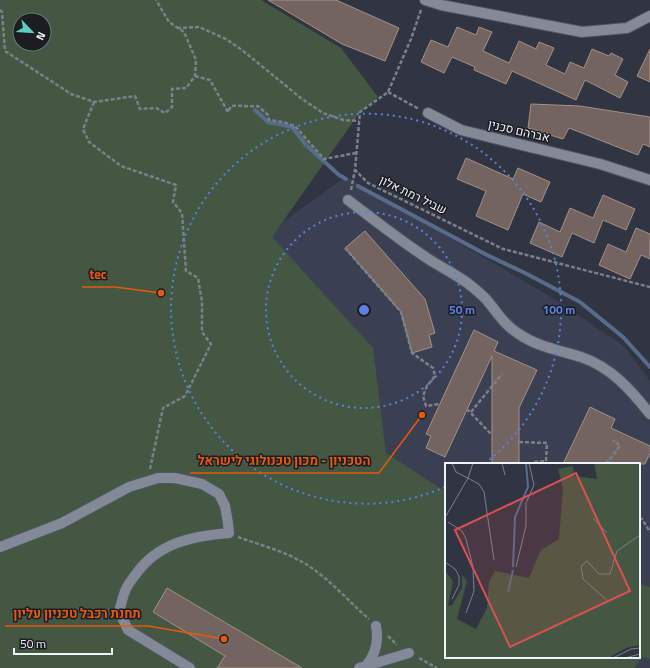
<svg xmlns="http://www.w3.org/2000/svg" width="650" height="668" font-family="'Titillium Web',Heebo,sans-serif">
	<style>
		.built { fill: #3a4051; fill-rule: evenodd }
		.green { fill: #435742; fill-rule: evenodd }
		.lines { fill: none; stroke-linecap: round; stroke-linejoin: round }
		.stream { stroke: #586b8c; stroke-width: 4 }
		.building { fill: #74645f; stroke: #a2908b }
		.minor-casing { stroke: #51555f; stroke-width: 12 }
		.path { stroke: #7c808b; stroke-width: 2.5; stroke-dasharray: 4 2; stroke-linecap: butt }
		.minor { stroke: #838997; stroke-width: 10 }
		.ring { fill: none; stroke: #5c80e2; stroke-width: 2; stroke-dasharray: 2 4 }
		.labels { text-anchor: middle; stroke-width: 3; stroke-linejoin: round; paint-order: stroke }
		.street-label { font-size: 12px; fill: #f0f3fb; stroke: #1b1d23 }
		.inset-river { fill: none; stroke: #586b8c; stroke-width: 2 }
		.inset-road { fill: none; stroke: #7d818c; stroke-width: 1 }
		.view { fill: #db5152; fill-opacity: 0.15; stroke: #db5152; stroke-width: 2 }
		.inset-edge { fill: none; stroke: #f0f3fb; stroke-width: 2 }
		.centre { fill: #5c80e2; stroke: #1b1d23; stroke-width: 2 }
		.ring-label { font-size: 12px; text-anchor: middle; font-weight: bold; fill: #5c80e2; stroke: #1b1d23; stroke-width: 3; stroke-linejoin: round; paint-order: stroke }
		.leader { fill: none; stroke: #e8590c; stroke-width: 1.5 }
		.callout-dot { fill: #e8590c; stroke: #1b1d23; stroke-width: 1.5 }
		.callout-label { font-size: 13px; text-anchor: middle; font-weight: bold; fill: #e8590c; stroke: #1b1d23; stroke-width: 3; stroke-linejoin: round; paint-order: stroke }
	</style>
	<rect width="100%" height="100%" fill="#313542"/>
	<path class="built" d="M346,177L548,295L624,346L650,381V668H104L0,525L247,247ZM446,464H639V657H446Z"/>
	<path class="green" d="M0,0H261L341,48L378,97L360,112L272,237L373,348L386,453L446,492V657H639V584L650,587V659L642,657L634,668H0ZM20,20H44V44H20Z"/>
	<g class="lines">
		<g class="stream">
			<path d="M255,110L268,122L292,127L306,145L339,175L346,179"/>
			<path d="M358,186L487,255L527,274L580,302L623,337L650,367"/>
		</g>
	</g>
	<g class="building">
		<path d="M268,0H336L399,28L385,61L342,44Z"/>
		<path d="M457,27L476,35L479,27L492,32L483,51L509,63L519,41L536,49L539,42L554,48L546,65L565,74L570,62L584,68L592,49L609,56L611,53L623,59L615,75L628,82L620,98L585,80L576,100L512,71L506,84L474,70L475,67L452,57L444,73L421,62L431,40L448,47Z"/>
		<path d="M650,49V82L637,76Z"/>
		<path d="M531,104L580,106L650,117V147L643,144L638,155L569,128L563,139L528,128Z"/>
		<path d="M466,158L513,179L518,168L550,182L541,202L523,194L508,230L476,216L486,191L457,179Z"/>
		<path d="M603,195L635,209L626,230L603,220L594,243L572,233L562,257L530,243L539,222L560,232L570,208L593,218Z"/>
		<path d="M636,228L650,234V259L641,255L630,279L599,265L608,244L626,252Z"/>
		<path d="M365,231L425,299L435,333L429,335L432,347L412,353L401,312L345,248Z"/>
		<path d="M474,330L498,342L494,351L537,370L519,408V464H492V356L445,457L426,448L431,436L426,434Z"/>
		<path d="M590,407L615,419L611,428L650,446V453L645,464H563Z"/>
		<path d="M167,588L302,668H217L225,656L153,612Z"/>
	</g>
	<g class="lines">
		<defs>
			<g id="minor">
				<path d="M425,0L441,5L582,32L627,28L650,16"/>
				<path d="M428,113L461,130L600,164L650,180"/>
				<path d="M348,200C373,219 398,239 424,256C438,266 456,274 470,285C475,289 481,294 486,299C497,312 504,325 519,334C538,347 559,350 581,357C611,367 631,390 650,414"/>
				<path d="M0,547L62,523L129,487L158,478H175L202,484L219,494L225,506L228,523L229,533C192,536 158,543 136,574C133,578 129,583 127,587C123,594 122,603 119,611L128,630L190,668"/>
				<path d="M366,666C376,654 379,641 376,626"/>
				<path d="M359,668L409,653"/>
			</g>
		</defs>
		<use href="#minor" class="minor-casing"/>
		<g class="path">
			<path d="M0,10L2,12L5,51L71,94L94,102L135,96L140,109L156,108L165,113L172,107V89L186,88L195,76L196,60L184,32L169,22L156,0"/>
			<path d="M421,10L411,39L388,92L360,112L355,170L368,183L503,249L650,287"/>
			<path d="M177,28L199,27L226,39L242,50L302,99L323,113L343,120L359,121"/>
			<path d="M195,76L210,80L228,112L231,106C240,105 249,107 258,106L268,115L269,120L283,122L295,126L324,159L356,153"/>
			<path d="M388,92L419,109"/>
			<path d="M94,102L83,129L89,142L121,166L176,185L173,202L182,213L186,271L198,278L202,302V332L211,344L185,396L163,408L150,469"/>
			<path d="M351,190L355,170"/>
			<path d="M345,248L401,312L412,353L433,368L435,376L427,386L423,396L426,406L440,404"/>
			<path d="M467,409L492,435"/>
			<path d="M471,412L502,374"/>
			<path d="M519,442L547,443L546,461L534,462V464"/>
			<path d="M606,464L620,446L613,440"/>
			<path d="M639,519H642L650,532"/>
			<path d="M238,537C260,545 284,551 304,563C328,577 348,601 369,619"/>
			<path d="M388,636L397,645"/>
			<path d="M419,658L437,668"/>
		</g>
		<use href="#minor" class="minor"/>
	</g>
	<g class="ring">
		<circle cx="364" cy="310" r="98"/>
		<path d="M445 487A195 195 0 1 1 484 464"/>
	</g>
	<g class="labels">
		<g class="street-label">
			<text transform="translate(519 131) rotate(13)" y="4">אברהם סכנין</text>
			<text transform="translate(413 195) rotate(26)" y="4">שביל רמת אלון</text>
		</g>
	</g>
	<g transform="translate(445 463)">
		<rect width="195" height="195" fill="#313542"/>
		<path d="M149,0H195V182L181,185L163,195H0V108L8,118L3,143L7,142L17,125V112L22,118L12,156L31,166L42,145L44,119L50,108L84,115L96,87L114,76L118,25L113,6L128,3L129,13L152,16Z" fill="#435742"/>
		<path class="inset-river" d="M68,104L70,54L83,24L81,0M63,129L68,107"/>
		<path class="inset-road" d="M7,0L11,9L34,21L39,29L49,97M57,0L60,12M1,53L23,15L28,0M148,55L162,70M3,59L17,68L21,76L28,104L29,128L21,150M0,99L10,106L14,113V122L7,136M71,104L81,63V40L89,22L84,0M164,139L138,116L136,103L142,98L154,111H165L172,88L195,72M168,195L186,186L195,185M180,195L195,191"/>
		<path class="view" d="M131,10L185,128L65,184L10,67Z"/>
		<rect width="195" height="195" class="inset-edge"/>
	</g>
	<circle cx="364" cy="310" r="6" class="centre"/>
	<g class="ring-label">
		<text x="462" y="314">50 m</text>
		<text x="559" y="314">100 m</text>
	</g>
	<path class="leader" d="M161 293L115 287H82M422 415L379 473H190M224 639L148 626H5"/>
	<g class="callout-dot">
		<circle cx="161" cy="293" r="4"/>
		<circle cx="422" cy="415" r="4"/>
		<circle cx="224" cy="639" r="4"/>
	</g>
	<g class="callout-label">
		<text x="98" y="279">tec</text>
		<text x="284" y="465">הטכניון - מכון טכנולוגי לישראל</text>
		<text x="77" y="618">תחנת רכבל טכניון עליון</text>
	</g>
	<g transform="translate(32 32) rotate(115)"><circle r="19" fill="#1b1d23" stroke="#707379"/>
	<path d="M0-3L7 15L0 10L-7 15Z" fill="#5bcebc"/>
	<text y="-6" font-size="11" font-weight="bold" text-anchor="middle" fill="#f0f3fb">N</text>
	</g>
	<path d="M14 648v6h98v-6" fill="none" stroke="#f0f3fb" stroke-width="2"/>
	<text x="20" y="648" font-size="12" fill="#f0f3fb" stroke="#1b1d23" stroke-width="3" paint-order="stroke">50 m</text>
</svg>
